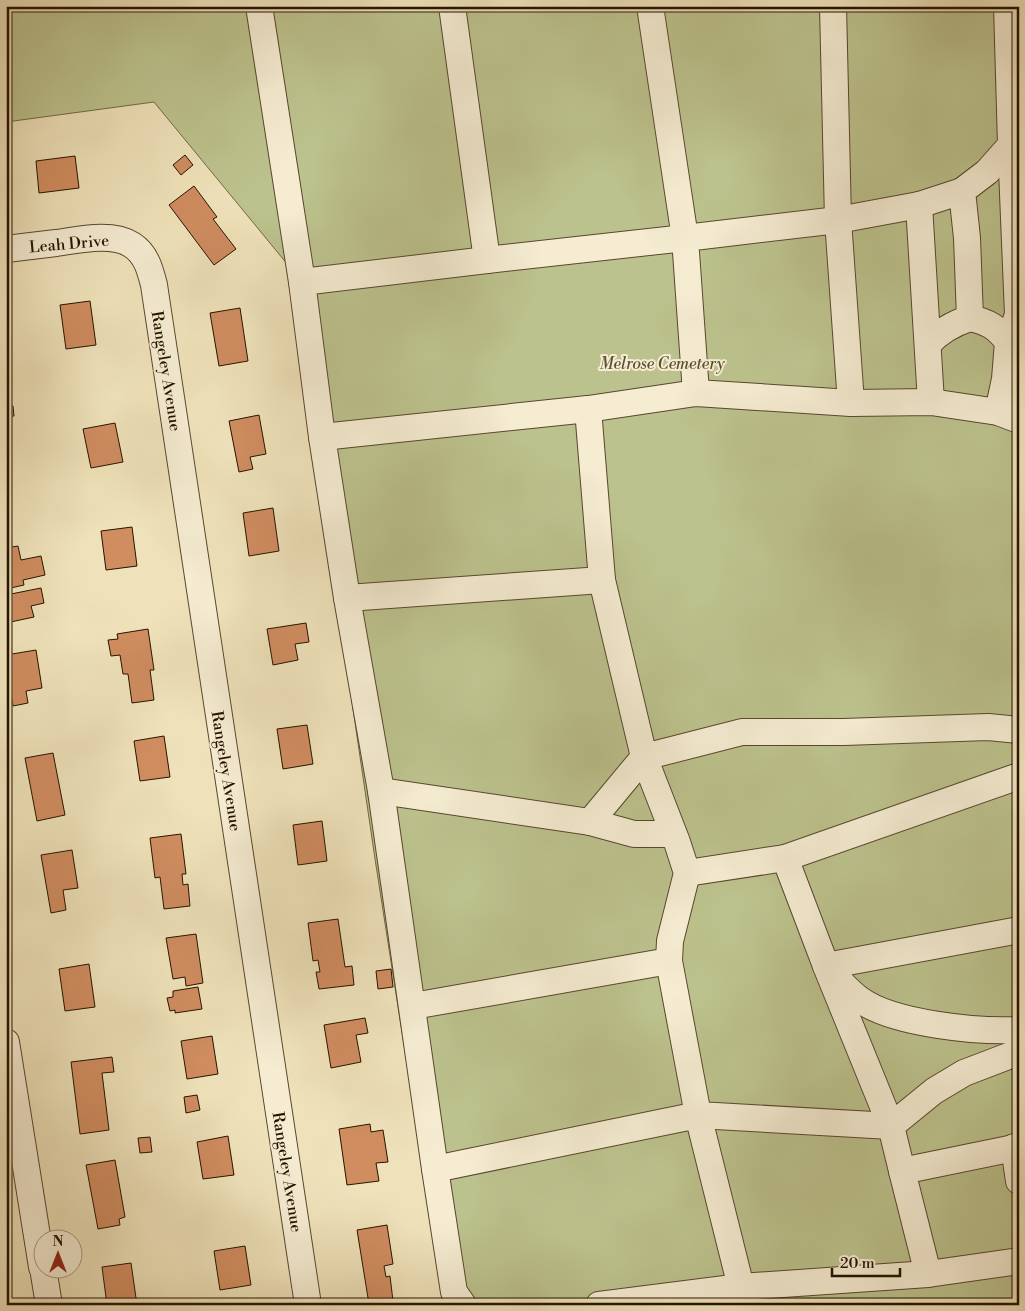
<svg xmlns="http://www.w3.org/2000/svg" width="1025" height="1311" font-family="'Libre Bodoni',serif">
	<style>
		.green { fill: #bcc28d; stroke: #706a46 }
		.building { fill: #d08d60; stroke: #251300 }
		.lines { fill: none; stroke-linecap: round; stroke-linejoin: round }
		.minor-casing { stroke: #58472e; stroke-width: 28 }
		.minor { stroke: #f5ecd2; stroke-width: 26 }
		.labels { text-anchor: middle; stroke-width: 4; stroke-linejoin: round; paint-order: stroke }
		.street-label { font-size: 16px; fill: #251300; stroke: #f5ecd2 }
		.park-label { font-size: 16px; font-style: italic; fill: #5a5031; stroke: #f5ecd2 }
	</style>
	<rect width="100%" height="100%" fill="#efe2ba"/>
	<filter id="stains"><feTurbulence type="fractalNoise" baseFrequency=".004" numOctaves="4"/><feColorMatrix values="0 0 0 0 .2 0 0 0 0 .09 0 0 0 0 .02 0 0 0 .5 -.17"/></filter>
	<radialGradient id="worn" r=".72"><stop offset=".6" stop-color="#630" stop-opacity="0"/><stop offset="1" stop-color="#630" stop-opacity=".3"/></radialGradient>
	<path class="green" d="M6,6H1019V1305H446L418,1135L375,859L288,265L154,102L6,122Z"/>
	<g class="building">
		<path d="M185,155L193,165L181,175L173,165Z"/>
		<path d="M75,156L79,188L39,193L36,161Z"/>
		<path d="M194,186L217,217L213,219L236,249L214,265L169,205Z"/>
		<path d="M90,301L96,345L66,349L60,305Z"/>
		<path d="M240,308L248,361L219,366L210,313Z"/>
		<path d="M6,406H13L14,416L6,417Z"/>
		<path d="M259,415L266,454L250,457L253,469L239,472L229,421Z"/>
		<path d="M115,423L123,462L91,468L83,429Z"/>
		<path d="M273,508L279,551L249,556L243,513Z"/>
		<path d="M132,527L137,566L106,570L101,531Z"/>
		<path d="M18,546L21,560L41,556L45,575L23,580L24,585L6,589V548Z"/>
		<path d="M41,588L44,603L31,606L34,617L6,623V595Z"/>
		<path d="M306,623L309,642L295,644L298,660L273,665L267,629Z"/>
		<path d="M148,629L154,670H150L154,700L132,703L128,674H123L120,655L111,656L108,640L118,639L117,634Z"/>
		<path d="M36,650L42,688L26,691L28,703L13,706L6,664V655Z"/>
		<path d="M307,725L313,764L283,769L277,729Z"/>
		<path d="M164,736L170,777L140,781L134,741Z"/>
		<path d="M53,753L65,815L37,821L25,758Z"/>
		<path d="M322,821L327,861L298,865L293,825Z"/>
		<path d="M181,834L186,874H182L183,885L188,884L190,906L164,909L160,877L155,878L150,838Z"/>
		<path d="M72,850L78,888L63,890L66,910L51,913L41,855Z"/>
		<path d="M338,919L345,967L352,966L354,985L319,989L316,972H320L318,960L313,961L308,923Z"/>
		<path d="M196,934L203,983L186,986L185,977L173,979L166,938Z"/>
		<path d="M89,964L95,1007L65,1011L59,969Z"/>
		<path d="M391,969L393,987L378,989L376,971Z"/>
		<path d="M198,987L202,1009L175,1013V1010L170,1011L167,998L173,997V991Z"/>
		<path d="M365,1018L368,1033L356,1035L361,1062L331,1068L324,1025Z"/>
		<path d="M212,1036L218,1074L187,1079L181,1041Z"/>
		<path d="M112,1057L114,1072L102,1073L109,1130L80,1134L71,1062Z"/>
		<path d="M197,1095L200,1110L186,1113L184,1097Z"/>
		<path d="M370,1124L371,1132L383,1130L388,1162L376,1163L379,1181L347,1185L339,1129Z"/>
		<path d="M228,1136L234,1175L203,1179L197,1142Z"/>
		<path d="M150,1137L152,1152L140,1153L138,1138Z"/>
		<path d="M115,1160L125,1217L119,1219L120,1225L98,1229L86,1165Z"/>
		<path d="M387,1225L393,1264L384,1266L386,1277L390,1276L393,1301L369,1304L357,1230Z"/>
		<path d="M245,1246L251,1285L220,1290L214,1251Z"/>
		<path d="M131,1263L137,1305H107L102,1267Z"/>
	</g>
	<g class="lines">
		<defs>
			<g id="minor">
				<path d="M259,6L302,282L322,437L588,409"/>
				<path d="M452,6L487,260L685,238L650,6"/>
				<path d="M833,6L838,220L851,403"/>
				<path d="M1007,6L1011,145L987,172L962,191L967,238L970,318C988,322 997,327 1008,342"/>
				<path d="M919,205L931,402"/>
				<path d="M6,249C23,247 40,245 56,243C78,240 112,232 132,245C146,254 150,269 154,285L308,1305"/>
				<path d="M302,282L487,260"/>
				<path d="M928,344C939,332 955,323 970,318"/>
				<path d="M696,393L685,238L838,220L919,205L962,191"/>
				<path d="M998,412L1005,379L1008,342L1018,315L1011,145L1018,142"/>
				<path d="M1019,420L998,412L931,402L851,403L696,393L588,409L602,580L347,598L381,791L435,1169L698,1115L741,1287L928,1274L1019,1261"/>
				<path d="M322,437L347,598"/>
				<path d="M1019,730L988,727L844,732H742L644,757L677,842L687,873L670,941L669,961L698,1115L891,1126L826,966L785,858L1019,776"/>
				<path d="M381,791L590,822L644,757L602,580"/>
				<path d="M590,822L634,834H673"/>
				<path d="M687,873L785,858"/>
				<path d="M1019,930L826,966C836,977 847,990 859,999C892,1024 978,1032 1019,1030"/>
				<path d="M413,1006L669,961"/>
				<path d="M6,1042L42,1267"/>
				<path d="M1014,1147L1019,1181"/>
				<path d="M435,1169L454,1292L463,1305"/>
				<path d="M902,1171L891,1126L934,1091L964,1073L1019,1052"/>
				<path d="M43,1268L49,1305"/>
				<path d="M928,1274L902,1171L1019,1147"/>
				<path d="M599,1305L741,1287"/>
			</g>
		</defs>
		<use href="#minor" class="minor-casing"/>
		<use href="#minor" class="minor"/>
	</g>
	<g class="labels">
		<g class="street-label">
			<text transform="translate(69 243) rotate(-5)" y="6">Leah Drive</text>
			<text transform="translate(167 371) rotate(81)" y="6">Rangeley Avenue</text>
			<text transform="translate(227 771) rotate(81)" y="6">Rangeley Avenue</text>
			<text transform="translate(288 1172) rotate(81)" y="6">Rangeley Avenue</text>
		</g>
		<g class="park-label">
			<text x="662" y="369">Melrose Cemetery</text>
		</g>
	</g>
	<rect width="1025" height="1311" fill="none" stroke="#efe2ba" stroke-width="25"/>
	<rect x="8" y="8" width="1010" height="1296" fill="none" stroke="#251300" stroke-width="2.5"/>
	<rect x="12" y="12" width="1000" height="1286" fill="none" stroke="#251300"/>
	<g transform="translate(58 1254)"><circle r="24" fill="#f5ecd2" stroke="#a2957e"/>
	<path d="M0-4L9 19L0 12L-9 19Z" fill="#8f2418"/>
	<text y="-8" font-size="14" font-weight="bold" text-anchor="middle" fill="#251300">N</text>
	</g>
	<path d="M832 1268v8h68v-8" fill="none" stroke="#251300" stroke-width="2.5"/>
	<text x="840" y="1268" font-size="15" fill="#251300" stroke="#f5ecd2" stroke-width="4" paint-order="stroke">20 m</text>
	<rect width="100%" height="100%" filter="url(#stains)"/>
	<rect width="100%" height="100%" fill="url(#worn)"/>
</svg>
